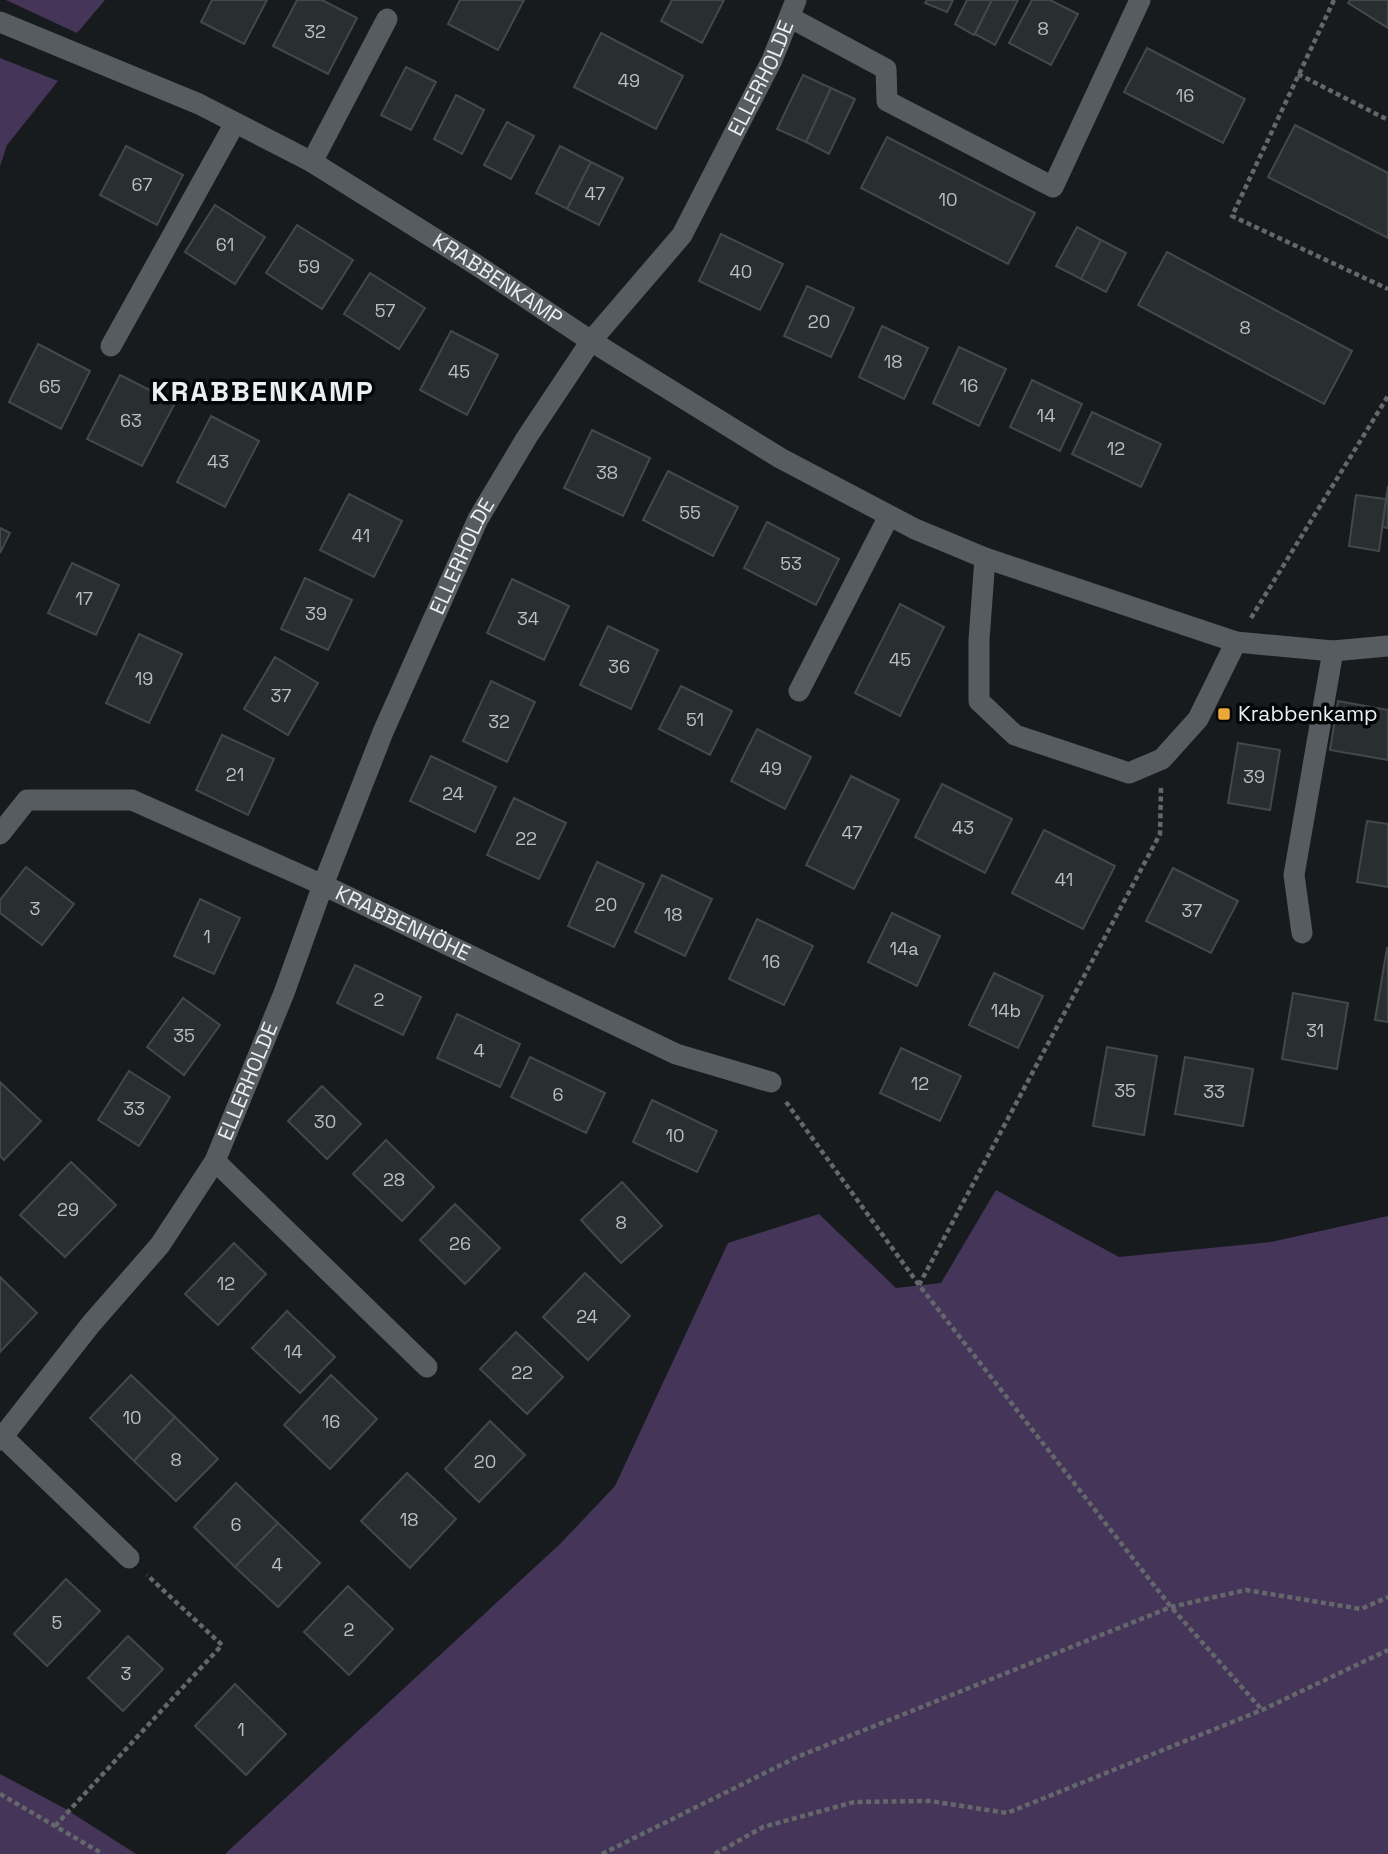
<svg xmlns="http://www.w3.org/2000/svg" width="1388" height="1854" font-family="'Space Grotesk',sans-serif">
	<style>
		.green { fill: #453659 }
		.building { fill: #292f30; stroke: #424949; stroke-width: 2 }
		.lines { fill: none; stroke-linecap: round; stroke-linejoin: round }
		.path { stroke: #65686b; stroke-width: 4.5; stroke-dasharray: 5 3.5; stroke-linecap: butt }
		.minor { stroke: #575c60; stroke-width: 21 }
		.poi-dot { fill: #eca93a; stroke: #050607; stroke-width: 2.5 }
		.labels { text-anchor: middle; stroke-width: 7; stroke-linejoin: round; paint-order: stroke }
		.number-label { font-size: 18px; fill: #bbbfc1 }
		.street-label { font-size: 21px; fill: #eceff1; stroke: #050607 }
		.poi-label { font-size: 21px; fill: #eceff1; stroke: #050607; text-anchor: start }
		.district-label { font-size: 28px; font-weight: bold; letter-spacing: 2px; fill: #eceff1; stroke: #050607 }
	</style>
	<rect width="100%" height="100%" fill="#171b1e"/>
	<g class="green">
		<path d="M6,0H105L77,33Z"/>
		<path d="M0,58L58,81L7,145L0,166Z"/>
		<path d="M996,1190L1119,1257L1271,1242L1388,1216V1854H225L561,1543L615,1486L728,1243L819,1214L896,1288L941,1283Z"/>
		<path d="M0,1774L64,1808L136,1854H0Z"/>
	</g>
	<g class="building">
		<path d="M212,0H267L244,44L201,22Z"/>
		<path d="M297,0H322L357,18L328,74L273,46Z"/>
		<path d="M460,0H524L498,50L448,24Z"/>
		<path d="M672,0H724L702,43L661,21Z"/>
		<path d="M927,0H953L947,12L925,3Z"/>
		<path d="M967,0H992L974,35L955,24Z"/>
		<path d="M992,0H1018L995,45L975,34Z"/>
		<path d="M1032,0H1050L1078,14L1051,65L1009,43Z"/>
		<path d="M1350,0H1388V28L1348,3Z"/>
		<path d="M601,33L683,76L656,129L574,87Z"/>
		<path d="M1147,48L1245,99L1223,143L1124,92Z"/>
		<path d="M406,67L436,82L411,130L381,115Z"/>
		<path d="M803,75L831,88L806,142L777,129Z"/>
		<path d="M831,88L855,99L829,154L806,142Z"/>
		<path d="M456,95L484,110L462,154L434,139Z"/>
		<path d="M507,122L534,136L511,179L484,165Z"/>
		<path d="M1295,125L1388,173V238L1268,177Z"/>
		<path d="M887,137L1035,213L1008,264L861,188Z"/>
		<path d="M126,146L183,175L157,225L100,195Z"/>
		<path d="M560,146L591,162L567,209L536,193Z"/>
		<path d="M591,162L623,178L599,225L567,209Z"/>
		<path d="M215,205L265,237L235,284L185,252Z"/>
		<path d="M297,225L353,260L322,309L266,273Z"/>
		<path d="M1077,227L1101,240L1081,279L1056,266Z"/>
		<path d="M721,234L783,264L760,310L699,281Z"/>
		<path d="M1101,240L1126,253L1106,292L1081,279Z"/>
		<path d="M1167,252L1352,351L1324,404L1138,305Z"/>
		<path d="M370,273L425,308L399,349L344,314Z"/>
		<path d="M807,286L854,308L831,357L784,336Z"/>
		<path d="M882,326L928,348L904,399L859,377Z"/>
		<path d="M451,331L498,355L467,415L420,390Z"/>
		<path d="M38,344L90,371L61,429L9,402Z"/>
		<path d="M959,347L1006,369L979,426L933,403Z"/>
		<path d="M120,375L175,403L142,466L87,439Z"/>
		<path d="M1032,380L1082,404L1060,451L1010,427Z"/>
		<path d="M1092,412L1161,444L1141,487L1072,454Z"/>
		<path d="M211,416L259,441L225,507L177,482Z"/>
		<path d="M592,430L650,458L623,516L564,488Z"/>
		<path d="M668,471L738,507L713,556L643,520Z"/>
		<path d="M1388,486V528L1382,527Z"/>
		<path d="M349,494L402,521L374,577L320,550Z"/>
		<path d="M1356,495L1386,499L1379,551L1349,546Z"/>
		<path d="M767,522L839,559L816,605L744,568Z"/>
		<path d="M0,528L10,533L0,553Z"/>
		<path d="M72,563L119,585L96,635L48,613Z"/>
		<path d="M305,578L352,600L328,650L281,629Z"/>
		<path d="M512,579L569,606L544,660L487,633Z"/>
		<path d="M900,604L944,627L900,716L855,693Z"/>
		<path d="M608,626L658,650L631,709L580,685Z"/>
		<path d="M139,634L182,654L149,723L106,703Z"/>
		<path d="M275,657L318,683L288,735L244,709Z"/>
		<path d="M491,681L535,702L507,762L463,741Z"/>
		<path d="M681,686L732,711L710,755L659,729Z"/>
		<path d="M1338,701L1388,710V760L1330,750Z"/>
		<path d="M757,729L811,757L785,809L731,781Z"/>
		<path d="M222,735L274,759L248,815L196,790Z"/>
		<path d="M1238,743L1280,750L1270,810L1228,803Z"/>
		<path d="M431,756L496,787L475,832L410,801Z"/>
		<path d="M851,776L899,800L854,889L806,865Z"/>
		<path d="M942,784L1012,819L985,873L915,837Z"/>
		<path d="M514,798L566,823L539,879L487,855Z"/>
		<path d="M1367,821L1388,824V887L1357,882Z"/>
		<path d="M1044,830L1115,866L1083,929L1012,893Z"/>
		<path d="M597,862L644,884L614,947L568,926Z"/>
		<path d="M26,867L74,904L42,945L0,913V900Z"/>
		<path d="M1173,868L1238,901L1211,953L1146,921Z"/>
		<path d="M662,875L712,899L685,956L635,932Z"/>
		<path d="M200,899L240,918L214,974L174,956Z"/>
		<path d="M892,913L940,936L917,986L868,962Z"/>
		<path d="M757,919L813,946L784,1005L729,979Z"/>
		<path d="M1387,948H1388V1022L1375,1020Z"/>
		<path d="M355,965L421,997L403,1035L337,1003Z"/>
		<path d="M994,973L1043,996L1018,1048L969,1025Z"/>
		<path d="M1293,993L1348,1003L1337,1069L1282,1059Z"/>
		<path d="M183,998L220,1025L184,1075L147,1047Z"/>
		<path d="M457,1014L520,1044L500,1087L437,1058Z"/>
		<path d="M1107,1047L1157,1056L1144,1135L1093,1126Z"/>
		<path d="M901,1048L961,1076L940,1121L880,1093Z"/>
		<path d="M530,1057L605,1093L586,1133L511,1097Z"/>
		<path d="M1185,1057L1253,1069L1243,1126L1175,1114Z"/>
		<path d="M129,1071L170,1097L139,1146L98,1120Z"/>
		<path d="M0,1082L41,1121L4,1160L0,1156Z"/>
		<path d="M322,1086L361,1124L327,1159L288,1121Z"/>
		<path d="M652,1100L717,1131L697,1172L633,1142Z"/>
		<path d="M386,1140L434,1187L402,1221L353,1174Z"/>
		<path d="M71,1162L116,1205L65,1257L20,1215Z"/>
		<path d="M622,1182L662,1226L621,1263L581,1220Z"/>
		<path d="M455,1204L500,1248L465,1284L420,1240Z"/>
		<path d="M234,1243L266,1274L218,1325L185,1294Z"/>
		<path d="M585,1273L630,1316L588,1360L543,1317Z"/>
		<path d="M0,1277L37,1313L0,1352Z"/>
		<path d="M287,1311L335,1357L300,1393L252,1348Z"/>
		<path d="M516,1332L563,1377L527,1414L480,1369Z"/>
		<path d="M131,1375L175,1417L134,1461L90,1418Z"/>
		<path d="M331,1375L377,1419L330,1469L284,1425Z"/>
		<path d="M175,1417L218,1459L176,1501L134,1461Z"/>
		<path d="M490,1421L525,1455L479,1502L445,1469Z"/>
		<path d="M407,1473L456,1519L410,1568L361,1521Z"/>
		<path d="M236,1483L278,1523L235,1567L194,1527Z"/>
		<path d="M278,1523L320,1563L278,1607L235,1567Z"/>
		<path d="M66,1579L100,1611L47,1666L14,1634Z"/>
		<path d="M348,1586L393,1629L349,1675L304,1632Z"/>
		<path d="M128,1636L163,1669L123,1711L88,1678Z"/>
		<path d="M235,1684L286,1734L246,1775L195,1726Z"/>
	</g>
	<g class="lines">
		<g class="path">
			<path d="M1334,0L1232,216L1388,289"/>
			<path d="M1298,74L1388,120"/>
			<path d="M1251,618L1388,396"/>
			<path d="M786,1102L919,1285L1171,1607L1262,1710"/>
			<path d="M919,1285L1160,834L1161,787"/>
			<path d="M0,1794L103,1854"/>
			<path d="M55,1826L222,1645L147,1575"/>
			<path d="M602,1854L797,1757L1171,1607L1246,1590L1361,1609L1388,1597"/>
			<path d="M715,1854L763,1827L854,1802L930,1801L1007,1813L1262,1710L1388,1650"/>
		</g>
		<g class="minor">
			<path d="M791,18L886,69L887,101L1053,187L1140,0"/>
			<path id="s1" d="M0,22L199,104L312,162L475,264L591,341L780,458L915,529L985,558L1236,642L1333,651L1388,646"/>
			<path d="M312,162L387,19"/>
			<path d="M111,346L235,123"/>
			<path d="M985,558L979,640V701L1015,735L1129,773L1162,759L1198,719L1236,642"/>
			<path d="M799,691L889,516"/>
			<path id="s2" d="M0,834L27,800H132L323,885L676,1054L771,1082"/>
			<path d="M1302,933L1294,875L1333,651"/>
			<path d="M215,1161L427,1367"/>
			<path d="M3,1437L129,1558"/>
			<path id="s3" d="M0,1440L91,1324L160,1245L215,1161L284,993L323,885L383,732L478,519L527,437L591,341L682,235L772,60L796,0"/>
		</g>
	</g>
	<rect class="poi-dot" x="1217" y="707" width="14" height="14" rx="3.5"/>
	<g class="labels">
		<g class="number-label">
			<text x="1043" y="35">8</text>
			<text x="315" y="38">32</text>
			<text x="629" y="87">49</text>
			<text x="1185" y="102">16</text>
			<text x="142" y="191">67</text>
			<text x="595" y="200">47</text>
			<text x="948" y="206">10</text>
			<text x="225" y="251">61</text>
			<text x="309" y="273">59</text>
			<text x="741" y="278">40</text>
			<text x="385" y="317">57</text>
			<text x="819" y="328">20</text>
			<text x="1245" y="334">8</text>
			<text x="893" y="368">18</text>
			<text x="459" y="378">45</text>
			<text x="969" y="392">16</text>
			<text x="50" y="393">65</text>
			<text x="1046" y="422">14</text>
			<text x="131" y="427">63</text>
			<text x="1116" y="455">12</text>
			<text x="218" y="468">43</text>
			<text x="607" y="479">38</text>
			<text x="690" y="519">55</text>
			<text x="361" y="542">41</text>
			<text x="791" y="570">53</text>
			<text x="84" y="605">17</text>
			<text x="316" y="620">39</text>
			<text x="528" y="625">34</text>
			<text x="900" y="666">45</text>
			<text x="619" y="673">36</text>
			<text x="144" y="685">19</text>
			<text x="281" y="702">37</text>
			<text x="695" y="726">51</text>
			<text x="499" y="728">32</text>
			<text x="771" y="775">49</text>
			<text x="235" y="781">21</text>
			<text x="1254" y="783">39</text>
			<text x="453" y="800">24</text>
			<text x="963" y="834">43</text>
			<text x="852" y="839">47</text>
			<text x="526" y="845">22</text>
			<text x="1064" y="886">41</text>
			<text x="606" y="911">20</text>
			<text x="35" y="915">3</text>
			<text x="1192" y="917">37</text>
			<text x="673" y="921">18</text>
			<text x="207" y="943">1</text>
			<text x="904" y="955">14a</text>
			<text x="771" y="968">16</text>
			<text x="379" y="1006">2</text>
			<text x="1006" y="1017">14b</text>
			<text x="1315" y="1037">31</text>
			<text x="184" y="1042">35</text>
			<text x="479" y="1057">4</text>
			<text x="920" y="1090">12</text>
			<text x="1125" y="1097">35</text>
			<text x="1214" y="1098">33</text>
			<text x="558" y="1101">6</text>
			<text x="134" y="1115">33</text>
			<text x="325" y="1128">30</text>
			<text x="675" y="1142">10</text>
			<text x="394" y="1186">28</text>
			<text x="68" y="1216">29</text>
			<text x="621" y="1229">8</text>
			<text x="460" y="1250">26</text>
			<text x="226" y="1290">12</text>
			<text x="587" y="1323">24</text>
			<text x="293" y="1358">14</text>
			<text x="522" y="1379">22</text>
			<text x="132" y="1424">10</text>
			<text x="331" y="1428">16</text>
			<text x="176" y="1466">8</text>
			<text x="485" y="1468">20</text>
			<text x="409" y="1526">18</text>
			<text x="236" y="1531">6</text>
			<text x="277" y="1571">4</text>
			<text x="57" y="1629">5</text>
			<text x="349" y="1636">2</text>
			<text x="126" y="1680">3</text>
			<text x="241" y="1736">1</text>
		</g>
		<g class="street-label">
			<text dy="7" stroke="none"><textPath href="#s3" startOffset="1573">ELLERHOLDE</textPath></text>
			<text dy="7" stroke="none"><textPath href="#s1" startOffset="562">KRABBENKAMP</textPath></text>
			<text dy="7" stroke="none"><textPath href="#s3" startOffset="1006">ELLERHOLDE</textPath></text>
			<text dy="7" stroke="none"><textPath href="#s2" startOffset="446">KRABBENHÖHE</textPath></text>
			<text dy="7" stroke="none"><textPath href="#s3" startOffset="439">ELLERHOLDE</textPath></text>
		</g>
		<g class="poi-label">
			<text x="1238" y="721">Krabbenkamp</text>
		</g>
		<g class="district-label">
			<text x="263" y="401">KRABBENKAMP</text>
		</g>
	</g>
</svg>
